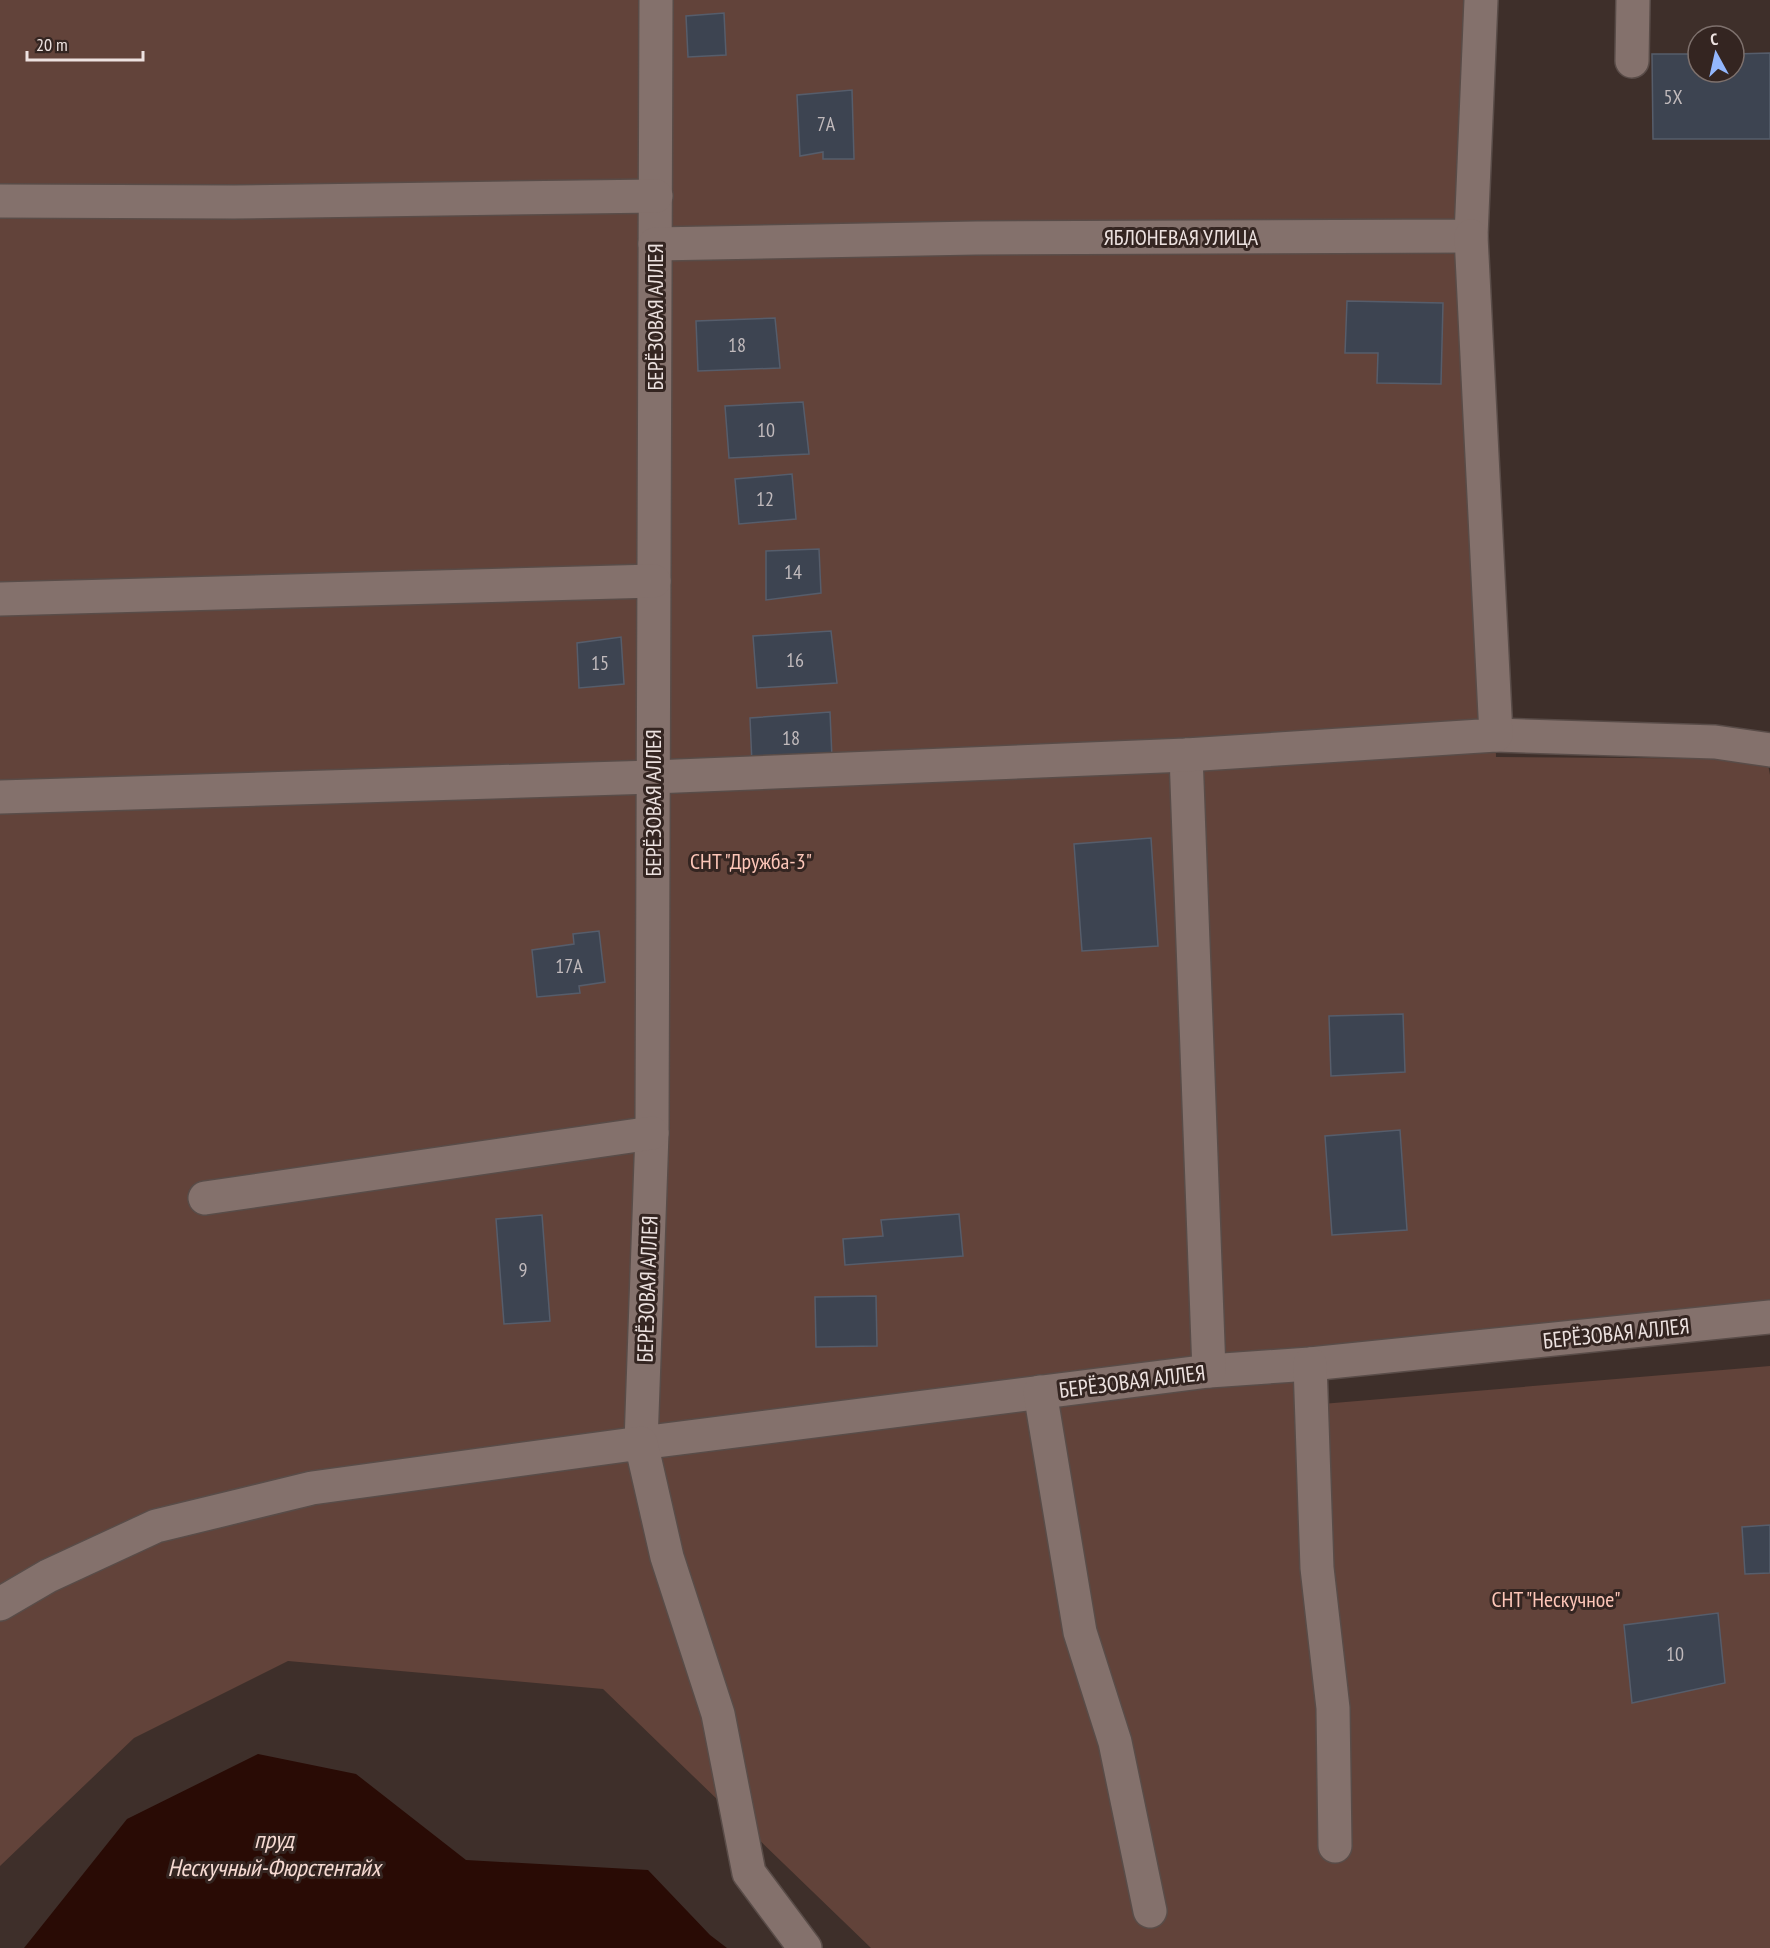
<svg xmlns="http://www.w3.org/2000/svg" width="1770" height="1948" font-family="'PT Sans Narrow',sans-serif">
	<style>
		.green { fill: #62433a }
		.water { fill: #290b05 }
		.building { fill: #3d4451; stroke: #565d6b; stroke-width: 1.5 }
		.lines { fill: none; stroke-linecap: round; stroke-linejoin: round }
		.minor-casing { stroke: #594c48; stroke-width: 36 }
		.minor { stroke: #84716c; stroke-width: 33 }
		.labels { text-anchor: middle; stroke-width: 6; stroke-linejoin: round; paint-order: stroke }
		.number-label { font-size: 20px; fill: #c1babc }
		.street-label { font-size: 22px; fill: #ede2e0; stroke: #342521 }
		.park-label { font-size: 22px; fill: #fdc6b8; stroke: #342521 }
		.water-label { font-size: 24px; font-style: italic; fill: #f6dad2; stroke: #342521 }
	</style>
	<rect width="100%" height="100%" fill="#3e2f2a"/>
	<path class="green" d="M0,0H1481L1496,757L1767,759L1770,775V1317L1310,1364L1322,1404L1770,1366V1948H871L603,1689L288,1661L134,1738L0,1866Z"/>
	<path class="water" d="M258,1754L356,1774L466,1860L648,1870L710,1935L727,1948H24L127,1819Z"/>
	<g class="building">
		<path d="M724,13L726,55L688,57L686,16Z"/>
		<path d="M1770,53V139H1653L1652,54H1698V72H1734V54Z"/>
		<path d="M852,90L854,159H823V152L800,156L797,95Z"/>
		<path d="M1347,301L1443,303L1441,384L1377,383L1378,353H1345Z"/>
		<path d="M775,318L780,368L698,371L696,321Z"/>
		<path d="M803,402L809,454L729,458L725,406Z"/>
		<path d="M792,474L796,519L739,524L735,479Z"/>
		<path d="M819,549L821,593L766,600V551Z"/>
		<path d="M831,631L837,683L757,688L753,636Z"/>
		<path d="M621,637L624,684L579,688L577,643Z"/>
		<path d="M830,712L832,758L752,764L750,718Z"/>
		<path d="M1151,838L1158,946L1082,951L1074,844Z"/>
		<path d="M599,931L605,982L579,986L580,993L537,997L532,950L574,944L573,934Z"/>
		<path d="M1403,1014L1405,1072L1331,1076L1329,1016Z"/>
		<path d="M1400,1130L1407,1230L1332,1235L1325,1136Z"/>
		<path d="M959,1214L963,1256L845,1265L843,1239L883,1236L881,1220Z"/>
		<path d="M542,1215L550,1321L504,1324L496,1219Z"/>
		<path d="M876,1296L877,1346L816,1347L815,1297Z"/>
		<path d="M1770,1525V1573L1745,1574L1742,1527Z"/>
		<path d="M1718,1613L1725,1683L1632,1703L1624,1625Z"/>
	</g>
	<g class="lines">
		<defs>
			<g id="minor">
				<path d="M656,0L652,1133L641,1443L1209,1371L1310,1364L1770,1317"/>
				<path d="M1632,61L1633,0"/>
				<path d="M0,201L234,202L656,196"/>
				<path d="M655,244L976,238L1471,236L1481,0"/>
				<path d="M0,599L654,581"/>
				<path d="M1496,735L1715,742L1770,750"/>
				<path d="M1186,755L1209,1371"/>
				<path d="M0,797L653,777L1186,755L1496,735L1471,236"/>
				<path d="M205,1198L652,1133"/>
				<path d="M1310,1364L1317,1568L1333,1708L1335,1846"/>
				<path d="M1040,1392L1080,1632L1115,1742L1150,1911"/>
				<path d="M0,1604L48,1576L156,1526L312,1488L641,1443L667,1557L718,1714L749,1873L805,1948"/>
			</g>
		</defs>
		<use href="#minor" class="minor-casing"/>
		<use href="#minor" class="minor"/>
	</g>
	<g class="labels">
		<g class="number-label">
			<text x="1673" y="104">5Х</text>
			<text x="826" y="131">7А</text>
			<text x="737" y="352">18</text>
			<text x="766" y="437">10</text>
			<text x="765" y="506">12</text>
			<text x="793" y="579">14</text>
			<text x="795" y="667">16</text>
			<text x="600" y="670">15</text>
			<text x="791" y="745">18</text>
			<text x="569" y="973">17А</text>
			<text x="523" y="1277">9</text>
			<text x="1675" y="1661">10</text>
		</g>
		<g class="street-label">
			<text x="1181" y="245">ЯБЛОНЕВАЯ УЛИЦА</text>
			<text transform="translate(655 317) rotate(-90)" y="8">БЕРЁЗОВАЯ АЛЛЕЯ</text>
			<text transform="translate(653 803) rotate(-90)" y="8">БЕРЁЗОВАЯ АЛЛЕЯ</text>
			<text transform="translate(647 1289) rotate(-88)" y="8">БЕРЁЗОВАЯ АЛЛЕЯ</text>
			<text transform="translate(1616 1333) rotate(-6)" y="8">БЕРЁЗОВАЯ АЛЛЕЯ</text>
			<text transform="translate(1132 1381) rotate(-7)" y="8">БЕРЁЗОВАЯ АЛЛЕЯ</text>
		</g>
		<g class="park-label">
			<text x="751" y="869">СНТ "Дружба-3"</text>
			<text x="1556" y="1607">СНТ "Нескучное"</text>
		</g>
		<g class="water-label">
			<text x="274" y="1848">пруд<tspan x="274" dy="28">Нескучный-Фюрстентайх</tspan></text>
		</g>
	</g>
	<g transform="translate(1716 54) rotate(352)"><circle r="28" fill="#342521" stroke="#7e716d" stroke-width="1.5"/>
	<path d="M0-4.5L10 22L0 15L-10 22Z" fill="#93b7fd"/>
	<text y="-9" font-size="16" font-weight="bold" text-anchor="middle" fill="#ede2e0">С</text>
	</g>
	<path d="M27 51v9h116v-9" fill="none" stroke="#ede2e0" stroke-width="3"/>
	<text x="36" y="51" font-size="18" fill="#ede2e0" stroke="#342521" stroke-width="4.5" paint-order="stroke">20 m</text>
</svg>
